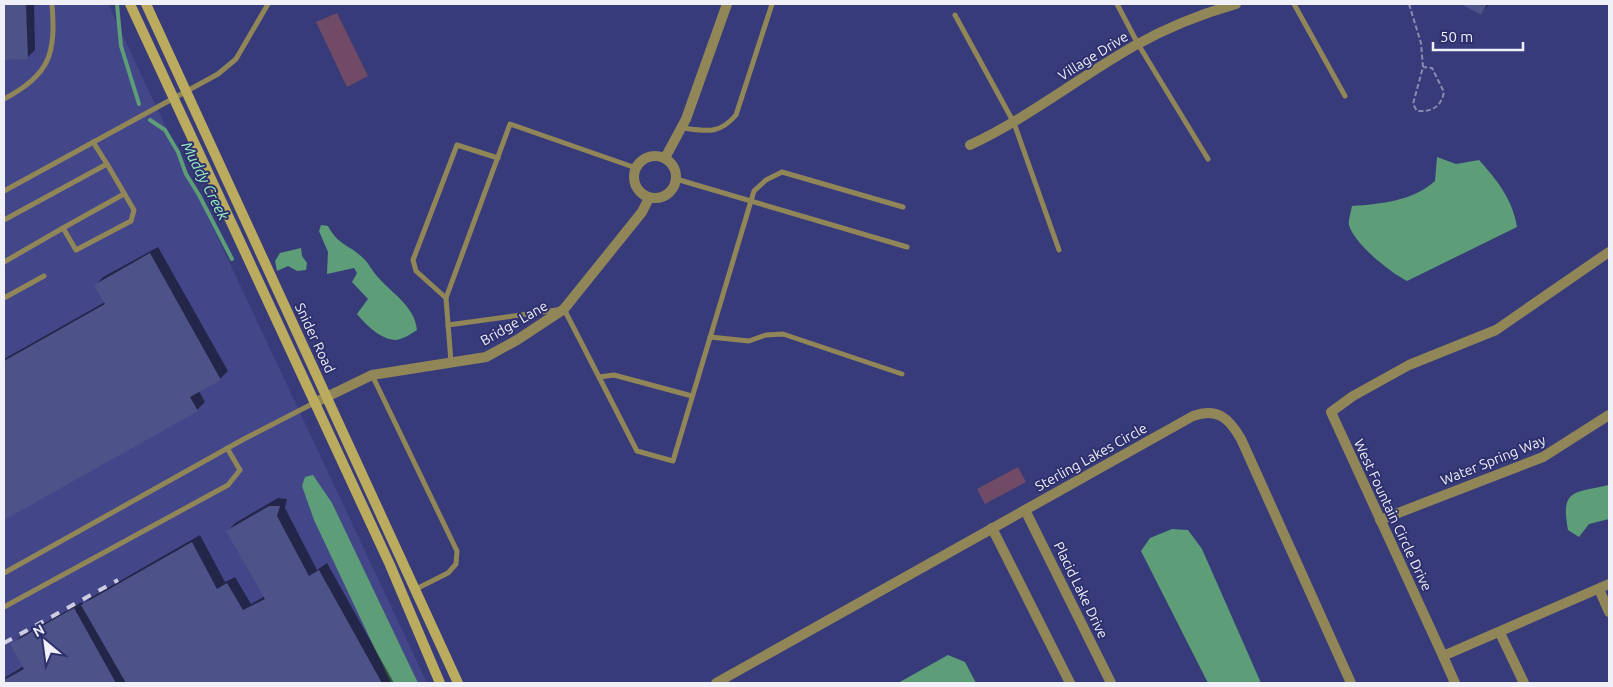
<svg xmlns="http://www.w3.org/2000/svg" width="1613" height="687" font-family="Ubuntu,sans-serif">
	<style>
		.built { fill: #43478a }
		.green { fill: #714a66 }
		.water { fill: #5d9d78 }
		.shadow { fill: #0007 }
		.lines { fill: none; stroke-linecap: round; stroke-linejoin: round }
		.stream { stroke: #5d9d78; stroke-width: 4 }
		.building { fill: #4d5388 }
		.path { stroke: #888bb1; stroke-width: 2; stroke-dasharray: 5 2.5; stroke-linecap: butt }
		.lane { stroke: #908658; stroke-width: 5 }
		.street { stroke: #908658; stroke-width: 10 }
		.secondary { stroke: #bbab5e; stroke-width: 10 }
		.rail { stroke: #cccde0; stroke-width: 4; stroke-dasharray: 9 9; stroke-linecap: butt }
		.labels { text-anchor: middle; stroke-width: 4; stroke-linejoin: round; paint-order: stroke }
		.street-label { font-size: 14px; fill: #eff0f8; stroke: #2e306e }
		.water-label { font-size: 15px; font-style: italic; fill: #97f4bf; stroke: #2e306e }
	</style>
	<rect width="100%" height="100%" fill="#383b7a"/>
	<path class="built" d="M4,4H108L427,683H4Z"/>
	<g class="green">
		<path d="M337,13L368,76L347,87L316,22Z"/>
		<path d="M1018,467L1026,482L985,504L977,489Z"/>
	</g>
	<g class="water">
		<path d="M1437,157L1456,164L1479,160C1497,180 1513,200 1517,227L1407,281C1391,273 1354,244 1349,225C1348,220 1351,212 1352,206C1381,204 1413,201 1435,181Z"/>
		<path d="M321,225L328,226C338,245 348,244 362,257C368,262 371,269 376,275C391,293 415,306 417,330C411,334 403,339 396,340C381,340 365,324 357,314L368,299L352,282L357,273L354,268L327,274L328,252L319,231Z"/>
		<path d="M301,248L302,256L307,263L306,270L297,271L288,266L277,271L275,261L280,253Z"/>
		<path d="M313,475L332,503L418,683H391L314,520L302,486L305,477Z"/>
		<path d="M1609,485V519L1589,524L1579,537L1568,530C1560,488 1575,493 1609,485Z"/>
		<path d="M1172,529L1188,530L1202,549L1261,683H1208L1141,551L1150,538Z"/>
		<path d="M948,655L965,662L976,683H898Z"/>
	</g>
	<g class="shadow">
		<path d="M4,4H34L35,50L27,58L4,59Z"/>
		<path d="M1463,4H1489L1480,14Z"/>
		<path d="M158,247L228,371L220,379L199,391L205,402L197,410L4,519V359L105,302L96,285L103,277Z"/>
		<path d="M278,498L287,499L285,508L317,570L327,563L394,683H4V678L24,666L12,644L20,637L82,602L84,604L90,598L200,535L225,582L235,577L251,604L265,596L228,531L235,523Z"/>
	</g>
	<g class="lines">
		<g class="stream">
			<path d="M117,4L121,46L139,104"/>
			<path d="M150,120L165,130L178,152L186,174L199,195L232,259"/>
		</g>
	</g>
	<g class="building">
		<path d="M4,4H26L28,59L4,60Z"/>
		<path d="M1461,4H1487L1481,15Z"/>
		<path d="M150,253L221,380L190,397L198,411L4,520V361L105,304L94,285Z"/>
		<path d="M269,506H280L277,516L309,576L319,570L382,683H126L81,605L192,542L217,589L227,583L243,610L265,599L226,531Z"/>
		<path d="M74,608L116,683H4V680L24,669L10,644Z"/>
	</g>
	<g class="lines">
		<path class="path" d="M1409,4L1421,43L1423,67L1413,104L1417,111C1432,112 1441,107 1444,92L1432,68L1423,67"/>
		<g class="lane">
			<path d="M1117,4L1138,44L1208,159"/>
			<path d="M1294,4L1345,96"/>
			<path d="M955,15L1014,123L1059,250"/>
			<path d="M4,99C50,75 56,54 52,4"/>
			<path d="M682,128C706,131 719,135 736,115L772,4"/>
			<path d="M93,142L107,164"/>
			<path d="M676,179L907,247"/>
			<path d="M4,191L218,74L236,59L268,4"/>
			<path d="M4,220L107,164L134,210L131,221L76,250L63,228L4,262"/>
			<path d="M63,228L124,194"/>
			<path d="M4,298L44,276"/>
			<path d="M446,298L416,271L413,260L457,145L498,158"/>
			<path d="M448,325L564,309L637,451L673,461L754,191L766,180L782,172L903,207"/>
			<path d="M710,337L749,341L766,335L783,334L902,374"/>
			<path d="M451,362L446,298L510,124L636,168"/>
			<path d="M372,375L457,551L456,564L448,573L416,589"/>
			<path d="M599,377L614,375L692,396"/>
			<path d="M4,573L244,439L314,403"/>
			<path d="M4,607L228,485L240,470L227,448"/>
		</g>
		<g class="street">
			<path d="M970,145C1028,118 1078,78 1134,46C1166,28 1201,14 1236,4"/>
			<circle cx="655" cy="177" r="21"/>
			<path d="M665,158L686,119L727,4"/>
			<path d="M1609,252L1496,330L1409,365L1353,396L1331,412L1443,656L1609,584"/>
			<path d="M314,403L372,375L486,357L517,340L564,309L642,212L649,198"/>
			<path d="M1025,510L1111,683"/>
			<path d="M1380,520L1543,457L1609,415"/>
			<path d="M992,528L1070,683"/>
			<path d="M1599,589L1609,612"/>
			<path d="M1500,633L1524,683"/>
			<path d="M1443,656L1455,683"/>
			<path d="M716,683L1193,416C1217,407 1229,418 1241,439L1351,683"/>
		</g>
		<g class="secondary">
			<path d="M130,4L390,565L440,683"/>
			<path d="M146,4L458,683"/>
		</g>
		<path class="rail" d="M4,643L118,580"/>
	</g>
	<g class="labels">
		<g class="street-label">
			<text transform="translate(1093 56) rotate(-32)" y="5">Village Drive</text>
			<text transform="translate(514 323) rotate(-30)" y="5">Bridge Lane</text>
			<text transform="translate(315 338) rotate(65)" y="5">Snider Road</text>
			<text transform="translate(1091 457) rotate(-29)" y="5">Sterling Lakes Circle</text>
			<text transform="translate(1493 460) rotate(-22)" y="5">Water Spring Way</text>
			<text transform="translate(1393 515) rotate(65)" y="5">West Fountain Circle Drive</text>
			<text transform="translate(1081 590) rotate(64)" y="5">Placid Lake Drive</text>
		</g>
		<g class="water-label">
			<text transform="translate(205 181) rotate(63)" y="5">Muddy Creek</text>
		</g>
	</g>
	<rect width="1613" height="687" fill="none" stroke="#eff0f8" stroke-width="10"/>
	<g transform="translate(45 642) rotate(331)" stroke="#2e306e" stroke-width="4" paint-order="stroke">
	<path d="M0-4L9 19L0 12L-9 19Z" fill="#eff0f8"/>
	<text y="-8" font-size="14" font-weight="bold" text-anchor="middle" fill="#eff0f8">N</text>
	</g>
	<path d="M1433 42v8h90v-8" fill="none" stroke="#eff0f8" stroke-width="2.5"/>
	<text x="1440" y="42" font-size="15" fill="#eff0f8" stroke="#2e306e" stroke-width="4" paint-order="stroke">50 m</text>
</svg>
